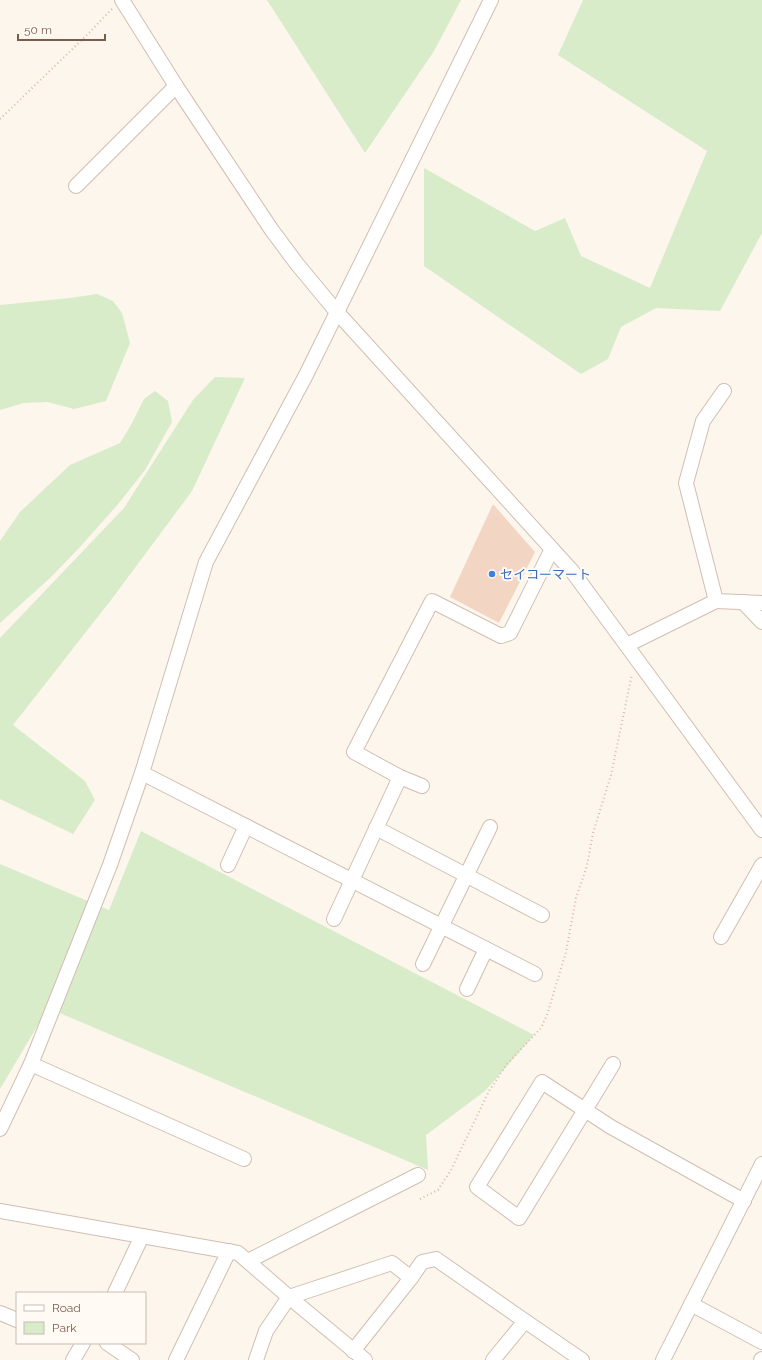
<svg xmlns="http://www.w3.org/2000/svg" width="762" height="1360" font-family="Raleway,'Noto Sans JP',sans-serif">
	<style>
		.green { fill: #d8ecc9 }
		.building { fill: #f3d5c3 }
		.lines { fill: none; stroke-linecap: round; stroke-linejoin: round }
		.minor-casing { stroke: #d1beb0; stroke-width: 16 }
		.path { stroke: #d9b8a5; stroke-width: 2; stroke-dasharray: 1 3; stroke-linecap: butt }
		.minor { stroke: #fff; stroke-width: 14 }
		.shop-dot { fill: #3f7fe0; stroke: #fffaf3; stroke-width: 1.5 }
		.labels { text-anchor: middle; stroke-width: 4; stroke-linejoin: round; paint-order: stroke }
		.shop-label { font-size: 13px; fill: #366cbe; stroke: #fffaf3; text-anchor: start }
	</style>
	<rect width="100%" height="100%" fill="#fdf6ec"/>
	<g class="green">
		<path d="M267,0H461L434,51L365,153Z"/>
		<path d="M583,0H762V233L720,311L656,308L621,327L608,359L581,374L424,266V168L535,231L565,218L581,256L650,288L707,151L558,55Z"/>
		<path d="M97,294L113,301L122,313L130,343L106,401L74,409L48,402L24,403L0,410V305L70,298Z"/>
		<path d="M215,377L245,378L192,491L111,600L13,725L85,781L95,800L73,834L0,799V638L124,508L193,400Z"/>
		<path d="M155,391L168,401L172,422L145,470L119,503L80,547L50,578L0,623V541L20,512L70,465L120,443L131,425L144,399Z"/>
		<path d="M141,831L534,1035L485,1091L426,1135L428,1170L48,1008L0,1089V864L109,910Z"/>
	</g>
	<path class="building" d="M493,504L535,552L499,623L450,597Z"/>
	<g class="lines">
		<defs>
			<g id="minor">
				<path d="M122,0L176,86L271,229L297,264L336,311L572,571L762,830"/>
				<path d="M76,186L176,86"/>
				<path d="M716,601L762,603"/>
				<path d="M743,602L762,622"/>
				<path d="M627,645L716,601L686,483L703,421L724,391"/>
				<path d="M142,773L535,974"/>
				<path d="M422,786L400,777L354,752L432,601L501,636L510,633L552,549"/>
				<path d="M376,828L542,915"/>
				<path d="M228,865L246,826"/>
				<path d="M334,919L400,777"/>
				<path d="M721,937L762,865"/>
				<path d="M423,964L490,827"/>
				<path d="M467,989L486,949"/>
				<path d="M31,1064L244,1159"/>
				<path d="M613,1064L519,1218L477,1187L542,1082L611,1127L744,1201"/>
				<path d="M0,1129L31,1064L110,865L142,773L206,562L306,375L491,0"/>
				<path d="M0,1211L142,1236"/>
				<path d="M248,1261L418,1175"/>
				<path d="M411,1278L422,1262L436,1259L525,1321"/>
				<path d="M115,1293L142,1236L238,1253L289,1297L365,1360"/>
				<path d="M691,1304L762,1342"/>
				<path d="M0,1313L17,1320"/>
				<path d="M107,1343L132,1360"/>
				<path d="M73,1360L83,1343"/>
				<path d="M176,1360L229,1251"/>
				<path d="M256,1360L266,1331L289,1297L392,1263L411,1278L353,1351"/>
				<path d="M493,1360L525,1321L582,1360"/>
				<path d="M663,1360L762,1164"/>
				<path d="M761,1360L762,1359"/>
			</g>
		</defs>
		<use href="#minor" class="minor-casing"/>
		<g class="path">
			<path d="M0,119L88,34L112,9"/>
			<path d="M420,1199L438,1190L451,1170L489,1091L507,1064L541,1028L547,1015L566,952L576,898L587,866L593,833L611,775L632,674"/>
		</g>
		<use href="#minor" class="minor"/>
	</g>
	<circle class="shop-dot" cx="492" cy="574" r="4"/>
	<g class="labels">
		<g class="shop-label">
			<text x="500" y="579">セイコーマート</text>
		</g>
	</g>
	<rect x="16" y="1292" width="130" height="52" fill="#fffaf3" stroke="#cabbb1"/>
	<rect x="24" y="1305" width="20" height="6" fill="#ffffff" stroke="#cabbb1"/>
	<text x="52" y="1312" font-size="12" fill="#7a5c4d">Road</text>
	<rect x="24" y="1322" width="20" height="12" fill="#d8ecc9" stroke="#cabbb1"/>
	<text x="52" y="1332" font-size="12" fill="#7a5c4d">Park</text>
	<path d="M18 34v6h87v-6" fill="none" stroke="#7a5c4d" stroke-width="2"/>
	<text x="24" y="34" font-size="12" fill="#7a5c4d" stroke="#fffaf3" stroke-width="3" paint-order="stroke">50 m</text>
</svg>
